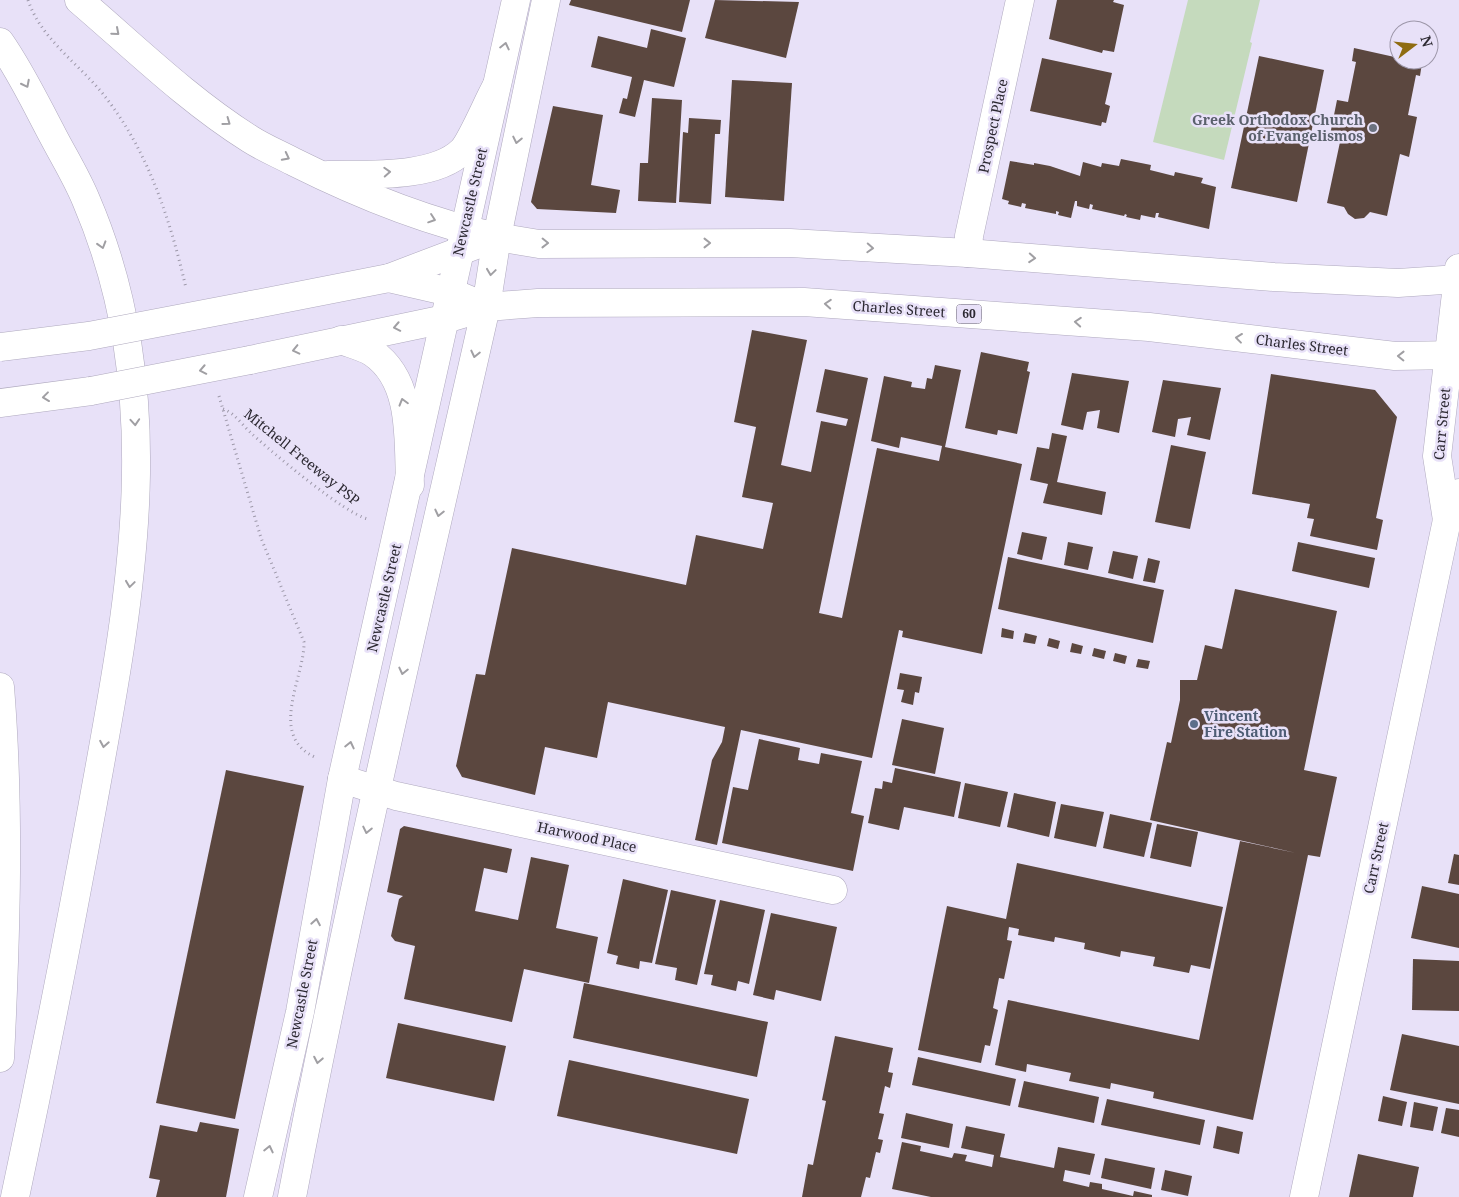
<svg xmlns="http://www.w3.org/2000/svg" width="1459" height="1197" font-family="'Noto Serif',serif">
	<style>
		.green { fill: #c5dabd }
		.building { fill: #5b473f }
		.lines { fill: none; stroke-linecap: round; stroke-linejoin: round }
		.minor-casing { stroke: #afa9be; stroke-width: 29 }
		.tertiary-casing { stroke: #afa9be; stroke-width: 29 }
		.primary-casing { stroke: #afa9be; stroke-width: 29 }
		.trunk-casing { stroke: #afa9be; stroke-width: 29 }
		.motorway-casing { stroke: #afa9be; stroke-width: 29 }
		.path { stroke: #9d98a9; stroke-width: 3; stroke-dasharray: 1 4; stroke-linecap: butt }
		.minor { stroke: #fff; stroke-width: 28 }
		.tertiary { stroke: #fff; stroke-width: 28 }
		.primary { stroke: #fff; stroke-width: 28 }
		.trunk { stroke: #fff; stroke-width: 28 }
		.motorway { stroke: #fff; stroke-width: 28 }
		.trunk-bridge-casing { stroke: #afa9be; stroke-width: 29; stroke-linecap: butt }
		.motorway-bridge-casing { stroke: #afa9be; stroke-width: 29; stroke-linecap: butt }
		.trunk-bridge { stroke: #fff; stroke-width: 28 }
		.motorway-bridge { stroke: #fff; stroke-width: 28 }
		.oneway { stroke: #a09fa3 }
		.worship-dot { fill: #6b7280; stroke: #e8e1f8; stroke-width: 2 }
		.service-dot { fill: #5c6f8a; stroke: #e8e1f8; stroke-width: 2 }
		.labels { text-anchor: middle; stroke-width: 5; stroke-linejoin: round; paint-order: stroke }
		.shield { fill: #e8e1f8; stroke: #64606d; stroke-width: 1 }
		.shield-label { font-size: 12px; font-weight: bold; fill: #2c2932 }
		.worship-label { font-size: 14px; font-weight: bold; fill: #5b616d; stroke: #e8e1f8; text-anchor: end }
		.street-label { font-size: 14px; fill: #2c2932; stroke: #e8e1f8 }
		.service-label { font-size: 14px; font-weight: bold; fill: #4e5e75; stroke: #e8e1f8; text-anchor: start }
	</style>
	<rect width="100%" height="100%" fill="#e8e1f8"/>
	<path class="green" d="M1188,0H1260L1250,42L1252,43L1224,160L1153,142Z"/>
	<g class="building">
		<path d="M571,0H690L682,32L569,5Z"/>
		<path d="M715,0L799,2L786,58L705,38Z"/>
		<path d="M1057,0H1114L1113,2L1124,5L1114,52L1103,50L1102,53L1049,39Z"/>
		<path d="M651,29L686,38L674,87L644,80L635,117L619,113L623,98L627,99L632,77L591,67L598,36L647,48Z"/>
		<path d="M1354,48L1399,58V60L1422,63L1420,76L1416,75L1408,115L1417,117L1409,157L1400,154L1387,216L1370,212L1364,218L1355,219L1348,214L1344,207L1327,203L1340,142L1329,140L1337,100L1348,102L1356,62L1352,61Z"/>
		<path d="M1259,56L1324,70L1297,202L1231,188Z"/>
		<path d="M1042,58L1112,73L1105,104L1110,106L1106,123L1102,122L1101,126L1030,111Z"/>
		<path d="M732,80L792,83L784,201L725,197Z"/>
		<path d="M652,98L682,100L676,203L638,201L640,163H648Z"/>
		<path d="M553,106L603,115L591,185L620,190L616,213L537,209L531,202Z"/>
		<path d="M689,118L721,120L720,134H715L711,204L679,202L683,132L688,133Z"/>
		<path d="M1121,159L1151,165L1150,170L1174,176L1175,172L1203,178L1201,183L1216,187L1209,229L1158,217L1159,213H1156L1155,218L1141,215L1140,220L1126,217L1127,215L1125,214L1124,216L1092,209L1093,205L1090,204L1089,209L1077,206V201H1075L1071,218L1058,215L1059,212L1056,211V214L1025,208L1026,204L1022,203L1021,207L1008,204L1009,201L1002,199L1010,161L1034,165V163L1050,166L1080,176L1083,162L1101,167L1102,163L1119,166Z"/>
		<path d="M752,330L807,340L781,465L811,472L821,421L846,426L848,419L816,412L825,369L868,378L819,613L842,618L877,448L939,461L942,446L901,437L899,448L871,441L884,376L912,382L911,387L925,389L927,378L932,379L935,365L961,370L945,447L1022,464L982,654L902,637L903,631L899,630L872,758L741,730L717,845L695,840L712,760L722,742L725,727L608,702L597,758L545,747L535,795L462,777L456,766L476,674L485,675L512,548L686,585L696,535L763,549L773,503L742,497L756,427L734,422Z"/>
		<path d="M981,352L1029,362L1027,371L1030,372L1017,434L998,430L997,435L965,428Z"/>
		<path d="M1072,373L1129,381L1119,433L1097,428L1100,410L1087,412L1083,430L1061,425Z"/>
		<path d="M1271,374L1375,390L1397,417L1376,518L1383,520L1377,550L1310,536L1314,519L1307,518L1310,504L1252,494Z"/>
		<path d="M1163,380L1221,388L1210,440L1187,435L1191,417L1178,419L1175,437L1152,432Z"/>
		<path d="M1052,433L1067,436L1057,482L1106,492L1102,515L1043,503L1048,484L1030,480L1037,447L1049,449Z"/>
		<path d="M1171,445L1206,452L1190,529L1155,522Z"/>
		<path d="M1022,532L1047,537L1042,560L1017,554Z"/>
		<path d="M1068,542L1093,547L1088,570L1064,565Z"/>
		<path d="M1298,542L1375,558L1369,588L1292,571Z"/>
		<path d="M1113,551L1138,556L1133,579L1108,573Z"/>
		<path d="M1008,557L1164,590L1153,643L998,609Z"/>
		<path d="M1148,558L1160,561L1155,583L1143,581Z"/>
		<path d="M1235,589L1337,611L1304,770L1337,777L1320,857L1308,855L1253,1120L1153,1098L1154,1092L1111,1083L1110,1089L1069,1081L1071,1073L1027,1064L1026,1072L995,1065L1008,1000L1199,1040L1240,841L1296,853L1150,820L1167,742L1171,743L1180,700V680H1197L1205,645L1222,649Z"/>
		<path d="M1002,628L1014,631L1013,639L1001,637Z"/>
		<path d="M1025,633L1037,636L1035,644L1023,642Z"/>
		<path d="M1049,638L1060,641L1058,649L1047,646Z"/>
		<path d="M1072,643L1083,646L1081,654L1070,652Z"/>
		<path d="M1094,648L1106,651L1104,659L1092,656Z"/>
		<path d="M1115,653L1127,656L1125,664L1113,661Z"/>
		<path d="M1138,659L1150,661L1148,669L1136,667Z"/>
		<path d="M900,673L922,677L919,693L915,692L913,705L901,702L904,690L897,689Z"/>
		<path d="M902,719L944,728L935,774L892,765Z"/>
		<path d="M759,739L800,748L798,760L819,764L821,753L862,761L851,813L864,816L853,871L722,843L733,787L748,790Z"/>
		<path d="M895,768L961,782L954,817L904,807L899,830L868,823L875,788L882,789L883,781L892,783Z"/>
		<path d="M226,770L304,786L235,1119L156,1103Z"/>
		<path d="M965,783L1008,792L1000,827L958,818Z"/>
		<path d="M1014,793L1056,802L1049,837L1007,827Z"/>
		<path d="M1061,804L1104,812L1096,847L1054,838Z"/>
		<path d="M1110,814L1152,823L1144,857L1103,848Z"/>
		<path d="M1157,824L1198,832L1191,867L1150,858Z"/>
		<path d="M404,826L512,849L507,873L484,868L475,911L518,920L531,857L569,865L556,928L598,937L589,983L524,969L512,1022L404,999L415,946L395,941L391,936L399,899L403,896L387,892L400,829Z"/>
		<path d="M1454,854L1459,855V885L1448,883Z"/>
		<path d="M1017,863L1223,907L1210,969L1191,965L1189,973L1153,966L1155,957L1121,951L1120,957L1084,949L1085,943L1055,937L1054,942L1018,935L1019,929L1009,927L1007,940L1012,941L1004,979L999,978L993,1008L998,1010L990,1046L985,1045L981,1063L918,1050L947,906L1006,919Z"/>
		<path d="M623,879L668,890L652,963L640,961L639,969L616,964L618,956L607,953Z"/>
		<path d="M1422,886L1459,894V948L1411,938Z"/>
		<path d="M671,890L716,900L697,985L675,980L677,968L655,964Z"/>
		<path d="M720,900L765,910L749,984L738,981L736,991L711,985L713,975L704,974Z"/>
		<path d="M771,913L837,927L821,1001L776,990L774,1000L753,995Z"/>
		<path d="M1413,959L1459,961V1011L1412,1010Z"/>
		<path d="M584,983L768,1022L757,1077L573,1038Z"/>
		<path d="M398,1023L506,1046L494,1101L386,1078Z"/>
		<path d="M1402,1034L1459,1046V1104L1390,1090Z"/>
		<path d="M835,1036L893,1048L888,1072L893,1073L890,1088L885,1086L879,1113L884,1114L878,1139L883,1140L880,1153L876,1152L870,1178L866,1177L861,1197H802L808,1164L813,1165L826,1101L822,1100Z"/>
		<path d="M918,1057L1016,1079L1010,1106L912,1085Z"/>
		<path d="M569,1060L749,1099L737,1154L557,1116Z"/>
		<path d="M1024,1081L1099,1097L1094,1123L1018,1107Z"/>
		<path d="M1383,1096L1407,1102L1402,1126L1378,1121Z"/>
		<path d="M1107,1099L1205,1120L1200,1145L1101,1125Z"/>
		<path d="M1414,1102L1438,1107L1433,1131L1410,1127Z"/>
		<path d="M1446,1108L1459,1110V1137L1441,1133Z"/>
		<path d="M906,1113L953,1124L949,1148L901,1138Z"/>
		<path d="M200,1122L239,1129L226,1197H156L160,1180L149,1178L160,1125L197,1132Z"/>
		<path d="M966,1126L1005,1134L1000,1157L1054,1168L1058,1147L1095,1154L1090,1175L1065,1170L1063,1181L1089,1187L1090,1182L1102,1184V1189L1133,1196L1134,1191L1152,1195V1197H931L892,1189L902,1142L921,1146L920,1151L952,1158L954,1153L967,1155L965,1161L992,1167L994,1155L961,1148Z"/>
		<path d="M1217,1126L1243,1132L1239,1154L1213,1148Z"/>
		<path d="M1358,1154L1419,1167L1413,1197H1349Z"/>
		<path d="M1105,1158L1155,1168L1151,1189L1101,1178Z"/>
		<path d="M1165,1170L1192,1176L1188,1196L1161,1190Z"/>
	</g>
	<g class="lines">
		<defs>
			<g id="minor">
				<path d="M968,253L969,236L1020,0"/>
				<path d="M342,779L396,796L833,890"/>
			</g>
			<g id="tertiary">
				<path d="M1447,520L1437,456L1459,268"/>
				<path d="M1304,1197L1447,520L1459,493"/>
			</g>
			<g id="primary">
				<path d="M258,1197L300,1012L342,779L516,0"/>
				<path d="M292,1197C349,899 419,603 486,307L497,237L546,0"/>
			</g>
			<g id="trunk">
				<path d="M389,278L450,292L486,307L538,303L804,302L1149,327L1395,356L1459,355"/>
				<path d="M251,305L389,278L497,237L539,244L790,243L968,253L1274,277L1398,283L1459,279"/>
			</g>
			<g id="motorway">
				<path d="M79,0C134,47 188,100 250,139C264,148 279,154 294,162C358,194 426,222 497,237"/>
				<path d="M0,42C21,72 36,104 53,136C64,157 77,178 86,200C171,398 130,600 93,803C69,934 43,1066 15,1197"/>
				<path d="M328,175C365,174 434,179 462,151C471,142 488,101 496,87"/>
				<path d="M341,340C351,344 364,347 373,353C414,381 408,442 410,485"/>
				<path d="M250,360L445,319L486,307"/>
				<path d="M0,403L91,391"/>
				<path d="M0,687C10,810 6,935 0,1058"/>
			</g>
		</defs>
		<use href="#minor" class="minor-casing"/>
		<use href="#tertiary" class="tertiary-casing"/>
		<use href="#primary" class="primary-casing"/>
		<use href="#trunk" class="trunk-casing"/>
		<use href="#motorway" class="motorway-casing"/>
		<g class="path">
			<path d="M28,0C41,39 78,63 103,94C148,150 170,219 186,288"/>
			<path d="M219,396L261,538L304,642C305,677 266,737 317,758"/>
			<path d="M223,409C235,413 243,426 252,434C273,453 345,514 368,519"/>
		</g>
		<use href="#minor" class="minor"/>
		<use href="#tertiary" class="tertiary"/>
		<use href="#primary" class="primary"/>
		<use href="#trunk" class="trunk"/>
		<use href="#motorway" class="motorway"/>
		<defs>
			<path id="trunk-bridge" d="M0,347L89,336L251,305"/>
			<path id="motorway-bridge" d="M91,391L250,360"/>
		</defs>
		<use href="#trunk-bridge" class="trunk-bridge-casing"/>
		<use href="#motorway-bridge" class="motorway-bridge-casing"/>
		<use href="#trunk-bridge" class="trunk-bridge"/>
		<use href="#motorway-bridge" class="motorway-bridge"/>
	</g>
	<defs><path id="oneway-chevron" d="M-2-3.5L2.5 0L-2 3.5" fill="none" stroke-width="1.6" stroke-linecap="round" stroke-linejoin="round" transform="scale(1.25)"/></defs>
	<g class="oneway">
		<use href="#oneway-chevron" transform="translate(116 32) rotate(41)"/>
		<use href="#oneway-chevron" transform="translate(505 46) rotate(-77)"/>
		<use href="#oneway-chevron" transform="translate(26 84) rotate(63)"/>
		<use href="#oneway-chevron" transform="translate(227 122) rotate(36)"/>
		<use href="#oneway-chevron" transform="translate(517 140) rotate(102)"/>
		<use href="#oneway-chevron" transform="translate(286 157) rotate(27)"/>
		<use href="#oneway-chevron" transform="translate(387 172) rotate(-3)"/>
		<use href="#oneway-chevron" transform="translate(432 219) rotate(19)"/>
		<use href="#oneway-chevron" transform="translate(545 243) rotate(1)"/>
		<use href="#oneway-chevron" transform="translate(707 243)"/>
		<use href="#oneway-chevron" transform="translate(102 245) rotate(73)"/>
		<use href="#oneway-chevron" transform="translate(870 248) rotate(3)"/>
		<use href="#oneway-chevron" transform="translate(1032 258) rotate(4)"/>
		<use href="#oneway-chevron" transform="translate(491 272) rotate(98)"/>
		<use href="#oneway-chevron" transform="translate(828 304) rotate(-176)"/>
		<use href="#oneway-chevron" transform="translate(1078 322) rotate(-176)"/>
		<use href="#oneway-chevron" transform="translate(397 327) rotate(169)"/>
		<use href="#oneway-chevron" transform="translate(1239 338) rotate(-173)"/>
		<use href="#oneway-chevron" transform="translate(296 350) rotate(167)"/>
		<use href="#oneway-chevron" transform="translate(475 354) rotate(103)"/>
		<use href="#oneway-chevron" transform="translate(1401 356) rotate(-179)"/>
		<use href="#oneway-chevron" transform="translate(203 370) rotate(169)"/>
		<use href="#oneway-chevron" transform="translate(46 397) rotate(173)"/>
		<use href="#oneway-chevron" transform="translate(403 402) rotate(-106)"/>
		<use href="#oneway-chevron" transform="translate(135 422) rotate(86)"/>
		<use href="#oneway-chevron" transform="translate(439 513) rotate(103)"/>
		<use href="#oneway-chevron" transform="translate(130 584) rotate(98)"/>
		<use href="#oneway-chevron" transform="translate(403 671) rotate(103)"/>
		<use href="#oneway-chevron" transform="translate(104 744) rotate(100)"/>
		<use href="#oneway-chevron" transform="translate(350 745) rotate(-77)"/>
		<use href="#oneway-chevron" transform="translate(367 830) rotate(102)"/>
		<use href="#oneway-chevron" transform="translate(316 922) rotate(-80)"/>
		<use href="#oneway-chevron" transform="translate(318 1060) rotate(101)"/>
		<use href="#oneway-chevron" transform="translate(269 1149) rotate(-77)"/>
	</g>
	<circle class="worship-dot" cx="1373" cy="128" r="5"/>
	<circle class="service-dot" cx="1194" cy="724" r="5"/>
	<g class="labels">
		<rect class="shield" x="956.5" y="304.5" width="25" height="19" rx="4"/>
		<g class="shield-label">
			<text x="969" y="318">60</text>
		</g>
		<g class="worship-label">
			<text x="1363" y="125">Greek Orthodox Church<tspan x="1363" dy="16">of Evangelismos</tspan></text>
		</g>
		<g class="street-label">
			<text transform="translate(993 126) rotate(-78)" y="5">Prospect Place</text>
			<text transform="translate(470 202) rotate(-77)" y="5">Newcastle Street</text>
			<text transform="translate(899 309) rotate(4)" y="5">Charles Street</text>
			<text transform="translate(1302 345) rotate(7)" y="5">Charles Street</text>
			<text transform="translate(1442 424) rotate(-85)" y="5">Carr Street</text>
			<text transform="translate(302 457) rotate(39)" y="5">Mitchell Freeway PSP</text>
			<text transform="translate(384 598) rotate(-77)" y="5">Newcastle Street</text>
			<text transform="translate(587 837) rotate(12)" y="5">Harwood Place</text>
			<text transform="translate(1376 858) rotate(-78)" y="5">Carr Street</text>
			<text transform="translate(302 994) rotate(-79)" y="5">Newcastle Street</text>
		</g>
		<g class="service-label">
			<text x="1204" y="721">Vincent<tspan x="1204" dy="16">Fire Station</tspan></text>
		</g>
	</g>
	<g transform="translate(1414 45) rotate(74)"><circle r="24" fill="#e8e1f8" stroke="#9d97a9"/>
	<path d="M0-4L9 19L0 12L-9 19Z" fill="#8f6c11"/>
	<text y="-8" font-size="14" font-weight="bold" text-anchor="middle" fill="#2c2932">N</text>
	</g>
</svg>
